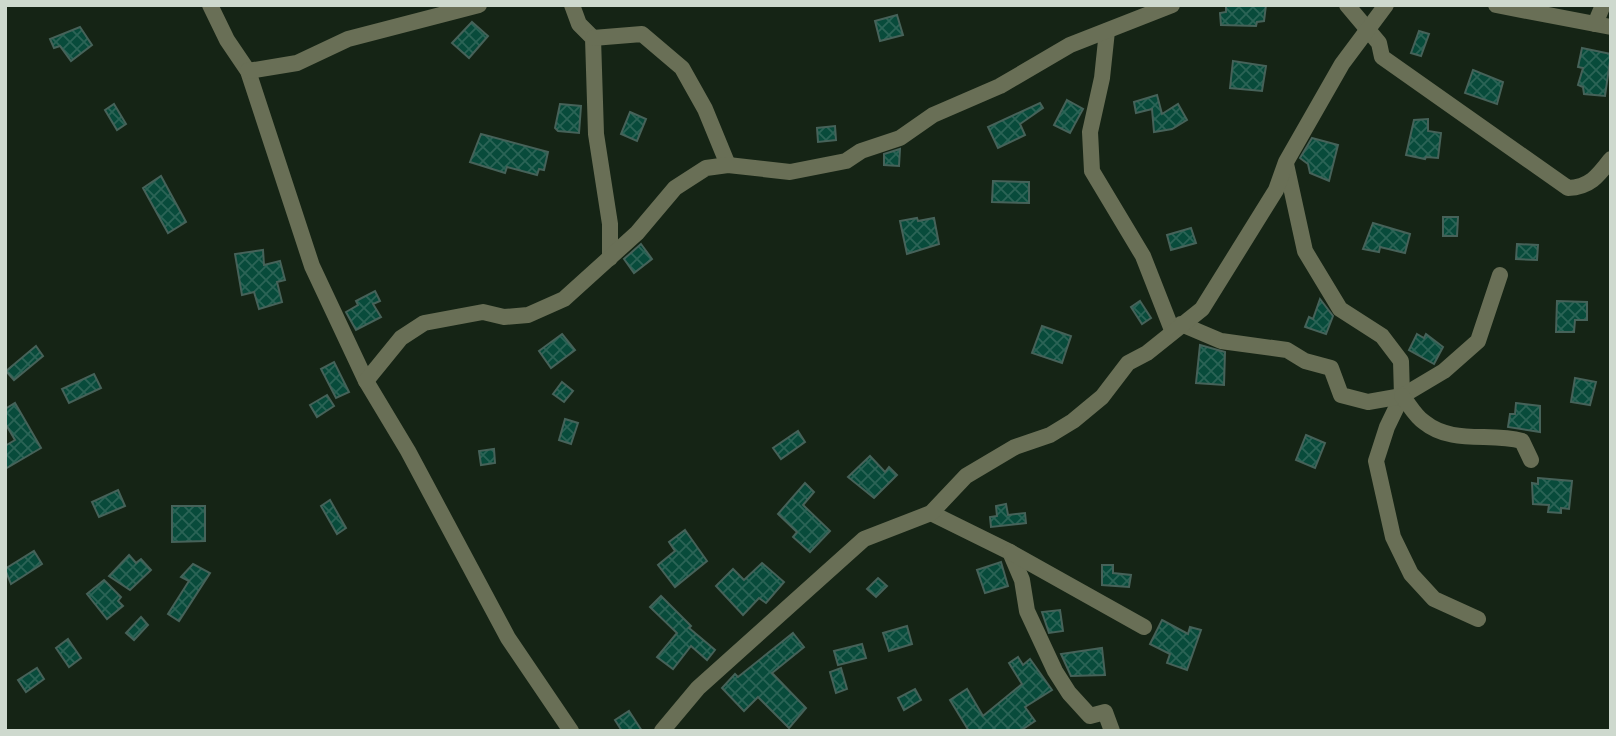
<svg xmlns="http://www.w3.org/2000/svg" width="1616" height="736" font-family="Signika,sans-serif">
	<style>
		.building { fill: url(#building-cross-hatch); stroke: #466259; stroke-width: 2 }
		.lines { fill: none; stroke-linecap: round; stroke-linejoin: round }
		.minor { stroke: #696f56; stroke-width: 16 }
	</style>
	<defs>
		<pattern id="building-cross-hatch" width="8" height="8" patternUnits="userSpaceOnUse" patternTransform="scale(1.75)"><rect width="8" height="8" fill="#084b3b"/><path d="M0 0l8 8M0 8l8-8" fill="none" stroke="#2b6456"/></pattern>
	</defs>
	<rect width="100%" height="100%" fill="#152415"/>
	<g class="building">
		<path d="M1226,5H1266L1264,21L1257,22L1256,26L1221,25L1220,13L1226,12Z"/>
		<path d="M897,15L903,35L880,41L875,21Z"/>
		<path d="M472,22L488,36L469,58L452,43Z"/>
		<path d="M80,27L92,45L71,61L60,46L54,48L50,39Z"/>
		<path d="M1419,31L1429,34L1421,56L1411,53Z"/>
		<path d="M1582,48L1611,54L1605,96L1584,94L1583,87L1578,85L1583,68L1578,67Z"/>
		<path d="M1233,61L1266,66L1262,91L1230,88Z"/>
		<path d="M1473,70L1503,82L1497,104L1465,93Z"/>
		<path d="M1157,95L1162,114L1178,104L1187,120L1172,129L1154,132L1152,109L1136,113L1134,102Z"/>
		<path d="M1067,100L1083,109L1070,133L1054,125Z"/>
		<path d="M1040,103L1043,108L1020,124L1025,135L998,148L988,127Z"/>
		<path d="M114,104L126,124L117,130L105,110Z"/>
		<path d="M560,104L581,106L579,133L558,131L555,128Z"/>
		<path d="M630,112L646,119L637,141L621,134Z"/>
		<path d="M1428,119V131L1441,133L1438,158L1426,157L1425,159L1406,155L1414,120Z"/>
		<path d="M835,126L836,140L818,142L817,128Z"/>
		<path d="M481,134L548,152L544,170L539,169L537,175L507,167L505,173L470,162Z"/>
		<path d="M1312,138L1338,145L1329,181L1310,173L1308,164L1300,158Z"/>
		<path d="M900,149L899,166L884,165V154Z"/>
		<path d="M161,176L186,222L168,233L143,188Z"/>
		<path d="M993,181L1029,182V203L992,202Z"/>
		<path d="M1443,217H1458L1457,236H1443Z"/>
		<path d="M917,218L918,221L934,218L939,244L907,254L900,221Z"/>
		<path d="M1373,223L1410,234L1405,253L1380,247L1379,252L1363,249Z"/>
		<path d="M1191,228L1196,243L1171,250L1167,235Z"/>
		<path d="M641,244L652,259L634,273L624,259Z"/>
		<path d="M1517,244L1538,245L1537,260L1516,259Z"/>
		<path d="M263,250L264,265L280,261L285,280L277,282L282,302L259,309L254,292L242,295L235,254Z"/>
		<path d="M375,291L380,301L373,304L381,317L356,330L346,312L358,305L356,301Z"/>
		<path d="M1320,299L1333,316L1326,334L1305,327L1309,317L1313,319Z"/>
		<path d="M1140,301L1151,318L1142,324L1131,307Z"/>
		<path d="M1557,301L1587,302V320H1575L1574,332H1556Z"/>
		<path d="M1042,326L1071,336L1062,363L1032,353Z"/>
		<path d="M562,334L575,350L551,368L539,351Z"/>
		<path d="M1417,334L1424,338L1426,334L1443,347L1434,364L1409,350Z"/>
		<path d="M1200,345L1225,352L1224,385L1196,383Z"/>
		<path d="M36,346L43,356L14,380L6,371Z"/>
		<path d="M334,362L349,392L336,398L321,369Z"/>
		<path d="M94,374L101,388L69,403L62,389Z"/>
		<path d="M1575,378L1596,382L1590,405L1571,402Z"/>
		<path d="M562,382L573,391L564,402L553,394Z"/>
		<path d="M327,395L334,406L317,417L310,405Z"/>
		<path d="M15,403L41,448L5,469V446L15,440L5,423V409Z"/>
		<path d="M1516,403L1540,406V432L1508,427L1510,414H1515Z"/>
		<path d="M565,419L578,423L571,444L559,440Z"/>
		<path d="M798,431L805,442L781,459L773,448Z"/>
		<path d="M1306,435L1325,443L1315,468L1296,460Z"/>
		<path d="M494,449L495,463L481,465L479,451Z"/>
		<path d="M870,456L885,472L889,467L897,475L874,498L848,477Z"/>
		<path d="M1538,478L1572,481L1569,509L1561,508V513L1548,512L1549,505L1533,504L1532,483L1538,484Z"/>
		<path d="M805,483L814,492L803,505L830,531L810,552L793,537L797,532L778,514Z"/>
		<path d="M118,490L125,506L99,517L92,502Z"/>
		<path d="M330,500L346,528L337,534L321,506Z"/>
		<path d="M1006,504L1008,515L1025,513L1026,523L991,527L990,517L997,516L996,506Z"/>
		<path d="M172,506H205V541L172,542Z"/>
		<path d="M685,530L707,561L675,587L658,565L675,551L669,542Z"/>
		<path d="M34,551L42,564L11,584L5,569Z"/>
		<path d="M129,555L136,563L141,559L151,570L130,590L109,576Z"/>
		<path d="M1001,562L1008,586L985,593L977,570Z"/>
		<path d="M762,563L784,582L766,603L759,598L743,615L716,586L733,569L744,580Z"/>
		<path d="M193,564L210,573L179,621L168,614L189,581L181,577Z"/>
		<path d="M1102,565H1113V573L1131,575L1129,587L1102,585Z"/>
		<path d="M878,578L887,586L876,597L867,589Z"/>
		<path d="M104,580L121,597L118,601L123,606L107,619L87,594Z"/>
		<path d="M661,596L691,626L689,628L715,650L707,660L691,646L673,669L657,657L677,633L650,607Z"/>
		<path d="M1060,610L1063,631L1049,633L1042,612Z"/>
		<path d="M141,617L148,625L134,640L126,633Z"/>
		<path d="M1162,620L1188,634L1190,627L1201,630L1187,670L1167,663L1170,654L1150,644Z"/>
		<path d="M907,626L912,644L889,651L883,633Z"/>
		<path d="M793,633L804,647L772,673L806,708L789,728L758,697L744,711L722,688L735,674L738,677Z"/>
		<path d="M68,639L81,658L69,667L56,648Z"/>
		<path d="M862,644L866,658L838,665L834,651Z"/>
		<path d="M1102,648L1105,675L1071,676L1061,654Z"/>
		<path d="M1018,657L1023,665L1030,659L1052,690L1025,707L1035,721L1020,731H969L950,700L967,689L983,716L1022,684L1009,663Z"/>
		<path d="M37,668L44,679L26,692L18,680Z"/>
		<path d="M841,668L847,689L836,693L830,672Z"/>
		<path d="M915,689L921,700L904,710L898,698Z"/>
		<path d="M629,711L642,731H622L615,720Z"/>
	</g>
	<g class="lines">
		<g class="minor">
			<path d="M210,5L227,40L248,71L312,266L366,381L408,451L508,638L571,731"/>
			<path d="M572,5L579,24L593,38L596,134L610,224V258"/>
			<path d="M1347,5L1379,43L1382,57L1568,188C1590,187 1598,176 1611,159"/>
			<path d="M1496,5L1611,27"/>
			<path d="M1595,24L1603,5"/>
			<path d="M1107,31L1102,78L1090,132L1092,171L1143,256L1172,330"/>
			<path d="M593,38L642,34L682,68L705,109L728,165"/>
			<path d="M248,71L297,63L348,39L479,5"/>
			<path d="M1286,164L1305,251L1340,309L1382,336L1401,361L1402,396L1387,427L1376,461L1393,537L1411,574L1434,599L1478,619"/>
			<path d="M1181,324L1221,341L1287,350L1305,361L1331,368L1341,395L1368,402L1402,396L1444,371L1478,341L1500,275"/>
			<path d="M366,381L401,338L424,323L483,312L504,317L528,315L564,299L637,233L675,188L706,168L728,165L790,172L846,161L861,151L900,138L933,115L1000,86L1070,45L1172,5"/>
			<path d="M1402,396C1409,404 1415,416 1424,422C1452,445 1490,432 1522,441L1531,460"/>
			<path d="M931,513L1010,552L1022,580L1027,611L1055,671L1069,693L1090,716L1105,712L1112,731"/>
			<path d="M1010,552L1144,627"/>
			<path d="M662,731L698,688L864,539L931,513L966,476L1015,447L1050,435L1073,421L1102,397L1128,363L1147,353L1202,309L1276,190L1286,162L1342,64L1386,5"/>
		</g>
	</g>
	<rect width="1616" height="736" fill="none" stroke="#ced9ce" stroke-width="14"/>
</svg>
